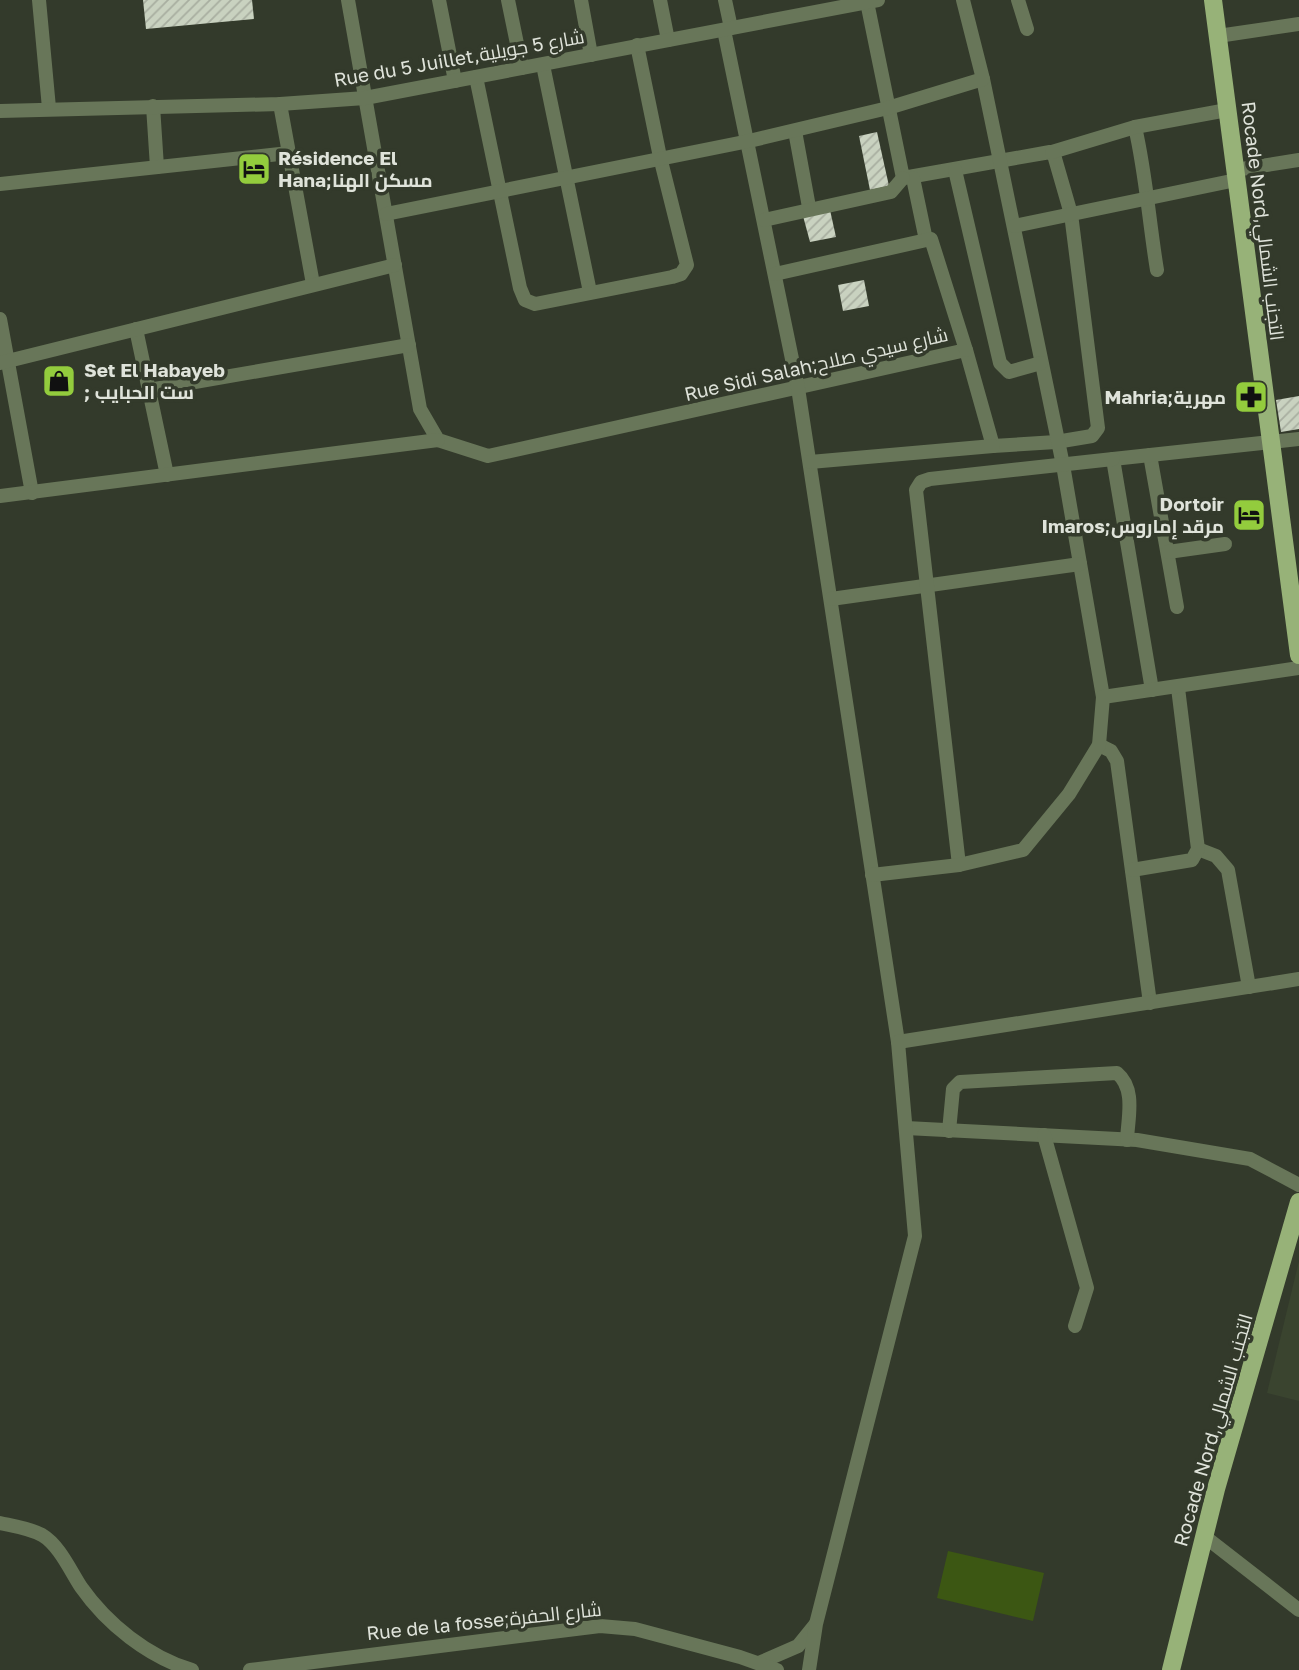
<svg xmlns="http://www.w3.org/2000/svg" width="1299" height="1670" font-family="'Golos Text',Cairo,sans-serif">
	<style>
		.built { fill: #3a442f }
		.pitch { fill: #3c5713 }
		.building { fill: url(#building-hatch) }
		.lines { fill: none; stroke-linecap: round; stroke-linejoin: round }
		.minor { stroke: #687659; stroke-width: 14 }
		.major { stroke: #97b278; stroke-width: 18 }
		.labels { text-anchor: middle; stroke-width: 7; stroke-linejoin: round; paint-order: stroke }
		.street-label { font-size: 19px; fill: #dfe3da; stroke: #333a2b }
		.poi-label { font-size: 19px; font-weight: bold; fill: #dfe3da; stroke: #333a2b; text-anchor: start }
	</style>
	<defs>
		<pattern id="building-hatch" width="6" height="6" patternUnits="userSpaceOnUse" patternTransform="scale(1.75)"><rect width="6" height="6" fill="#c9d2c0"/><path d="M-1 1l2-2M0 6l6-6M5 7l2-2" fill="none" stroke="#a8aea0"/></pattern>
	</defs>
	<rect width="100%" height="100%" fill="#333a2b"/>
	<path class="built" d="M1299,1261V1401L1267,1393Z"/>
	<path class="pitch" d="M948,1551L1044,1573L1033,1621L937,1598Z"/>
	<g class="building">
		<path d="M143,0H252L254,19L146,29Z"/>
		<path d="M877,132L889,186L870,190L859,136Z"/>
		<path d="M830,210L836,237L810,242L803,216Z"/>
		<path d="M864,280L869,306L843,311L838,285Z"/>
		<path d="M1299,396V429L1281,432L1276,400Z"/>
	</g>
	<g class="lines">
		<g class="minor">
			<path d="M39,0L49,108"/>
			<path d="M348,0L420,409L438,440L488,456L966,350L993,446L1056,442L1092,436L1098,428L1071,214L1054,155L1050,152L903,178L867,2"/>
			<path d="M439,0L455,81"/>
			<path d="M508,0L522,68"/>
			<path d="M581,0L591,55"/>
			<path d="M660,0L668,40"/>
			<path d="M725,0L731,28"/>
			<path d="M1018,0L1027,29"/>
			<path d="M724,30L798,388L898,1042"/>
			<path d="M1218,36L1299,24"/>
			<path d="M543,65L590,292"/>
			<path d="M476,77L520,288L525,300L535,304L672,277L681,274L687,265L660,157L637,45"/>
			<path d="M983,79L1063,465L1103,697"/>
			<path d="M280,104L313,284"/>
			<path d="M153,106L157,167"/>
			<path d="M0,111L280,104L365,98L878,0"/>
			<path d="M1135,127C1146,174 1149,222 1157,270"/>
			<path d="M795,131L809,207"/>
			<path d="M1052,152L1135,127L1227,110"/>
			<path d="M955,170L1000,363L1009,372L1041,363"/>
			<path d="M1235,170L1299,160"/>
			<path d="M913,178L926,240"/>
			<path d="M0,184L289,153"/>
			<path d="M386,214L749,141L888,108L983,79L963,0"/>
			<path d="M764,220L891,192L903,178"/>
			<path d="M1014,226L1236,180"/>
			<path d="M775,274L931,239L966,350"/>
			<path d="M0,319L32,493"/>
			<path d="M136,329L167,475"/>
			<path d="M0,363L395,265"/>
			<path d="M149,390L409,345"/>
			<path d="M1150,455L1177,607"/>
			<path d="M810,462L993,446"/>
			<path d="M0,496L438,440"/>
			<path d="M1168,552L1225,544"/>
			<path d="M831,599L1080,564"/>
			<path d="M1152,690L1113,459L1299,439"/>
			<path d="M1099,745L1111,751L1117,761L1150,1003"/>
			<path d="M1198,849L1216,856L1228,870L1249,987"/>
			<path d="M959,865L916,490L921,482L930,479L1113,459"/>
			<path d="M1132,870L1192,860L1198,849L1178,688"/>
			<path d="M872,875L959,865L1023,850L1069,794L1099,745L1103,697L1299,668"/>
			<path d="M906,1128L1137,1140L1250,1159L1299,1185"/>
			<path d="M949,1131L953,1089L960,1082L1117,1073C1136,1089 1128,1117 1127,1140"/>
			<path d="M1044,1135L1087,1288L1075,1326"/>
			<path d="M0,1523C14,1526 29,1528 42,1535C59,1545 70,1570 81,1587C107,1624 148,1657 192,1670"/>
			<path d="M1204,1536L1299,1610"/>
			<path d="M759,1663L798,1646L815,1625"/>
			<path d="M250,1670L600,1626L635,1629L740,1657L777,1670"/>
			<path d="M809,1670L816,1624L915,1236L898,1042L1299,979"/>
		</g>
		<g class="major">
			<path d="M1213,0L1299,655"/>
			<path d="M1171,1670L1216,1489L1299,1202"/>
		</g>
	</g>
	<defs>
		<symbol id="hotel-square" viewBox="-11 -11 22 22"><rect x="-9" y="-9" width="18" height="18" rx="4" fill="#93cc3d" stroke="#333a2b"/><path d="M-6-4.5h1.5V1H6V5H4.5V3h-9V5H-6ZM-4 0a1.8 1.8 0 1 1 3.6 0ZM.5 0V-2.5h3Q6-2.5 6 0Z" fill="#111"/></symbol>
		<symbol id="shop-square" viewBox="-11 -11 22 22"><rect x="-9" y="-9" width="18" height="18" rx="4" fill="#93cc3d" stroke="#333a2b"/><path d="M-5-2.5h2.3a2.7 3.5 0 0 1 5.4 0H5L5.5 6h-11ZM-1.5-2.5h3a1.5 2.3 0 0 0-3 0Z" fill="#111"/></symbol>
		<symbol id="pharmacy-square" viewBox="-11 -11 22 22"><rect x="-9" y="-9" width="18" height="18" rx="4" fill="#93cc3d" stroke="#333a2b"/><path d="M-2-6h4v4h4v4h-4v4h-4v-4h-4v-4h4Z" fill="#111"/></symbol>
	</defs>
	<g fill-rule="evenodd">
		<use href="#hotel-square" x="235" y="150" width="38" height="38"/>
		<use href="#shop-square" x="40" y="362" width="38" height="38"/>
		<use href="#pharmacy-square" x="1232" y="378" width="38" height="38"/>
		<use href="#hotel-square" x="1230" y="496" width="38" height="38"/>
	</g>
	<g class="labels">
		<g class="street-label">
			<text transform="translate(459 58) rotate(-10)" y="7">Rue du 5 Juillet,شارع 5 جويلية</text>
			<text transform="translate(1263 221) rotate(83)" y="7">Rocade Nord,التجنب الشمالي</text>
			<text transform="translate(816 364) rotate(-13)" y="7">Rue Sidi Salah;شارع سيدي صلاح</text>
			<text transform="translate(1213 1430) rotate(-74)" y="7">Rocade Nord,التجنب الشمالي</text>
			<text transform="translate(484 1621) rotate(-6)" y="7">Rue de la fosse;شارع الحفرة</text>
		</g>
		<g class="poi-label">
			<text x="278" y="165">Résidence El<tspan x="278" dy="22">Hana;مسكن الهنا</tspan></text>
			<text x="84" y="377">Set El Habayeb<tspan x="84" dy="22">; ست الحبايب</tspan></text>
			<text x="1226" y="404" text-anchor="end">Mahria;مهرية</text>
			<text x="1224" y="511" text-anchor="end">Dortoir<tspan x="1224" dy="22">Imaros;مرقد إماروس</tspan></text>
		</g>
	</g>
</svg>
